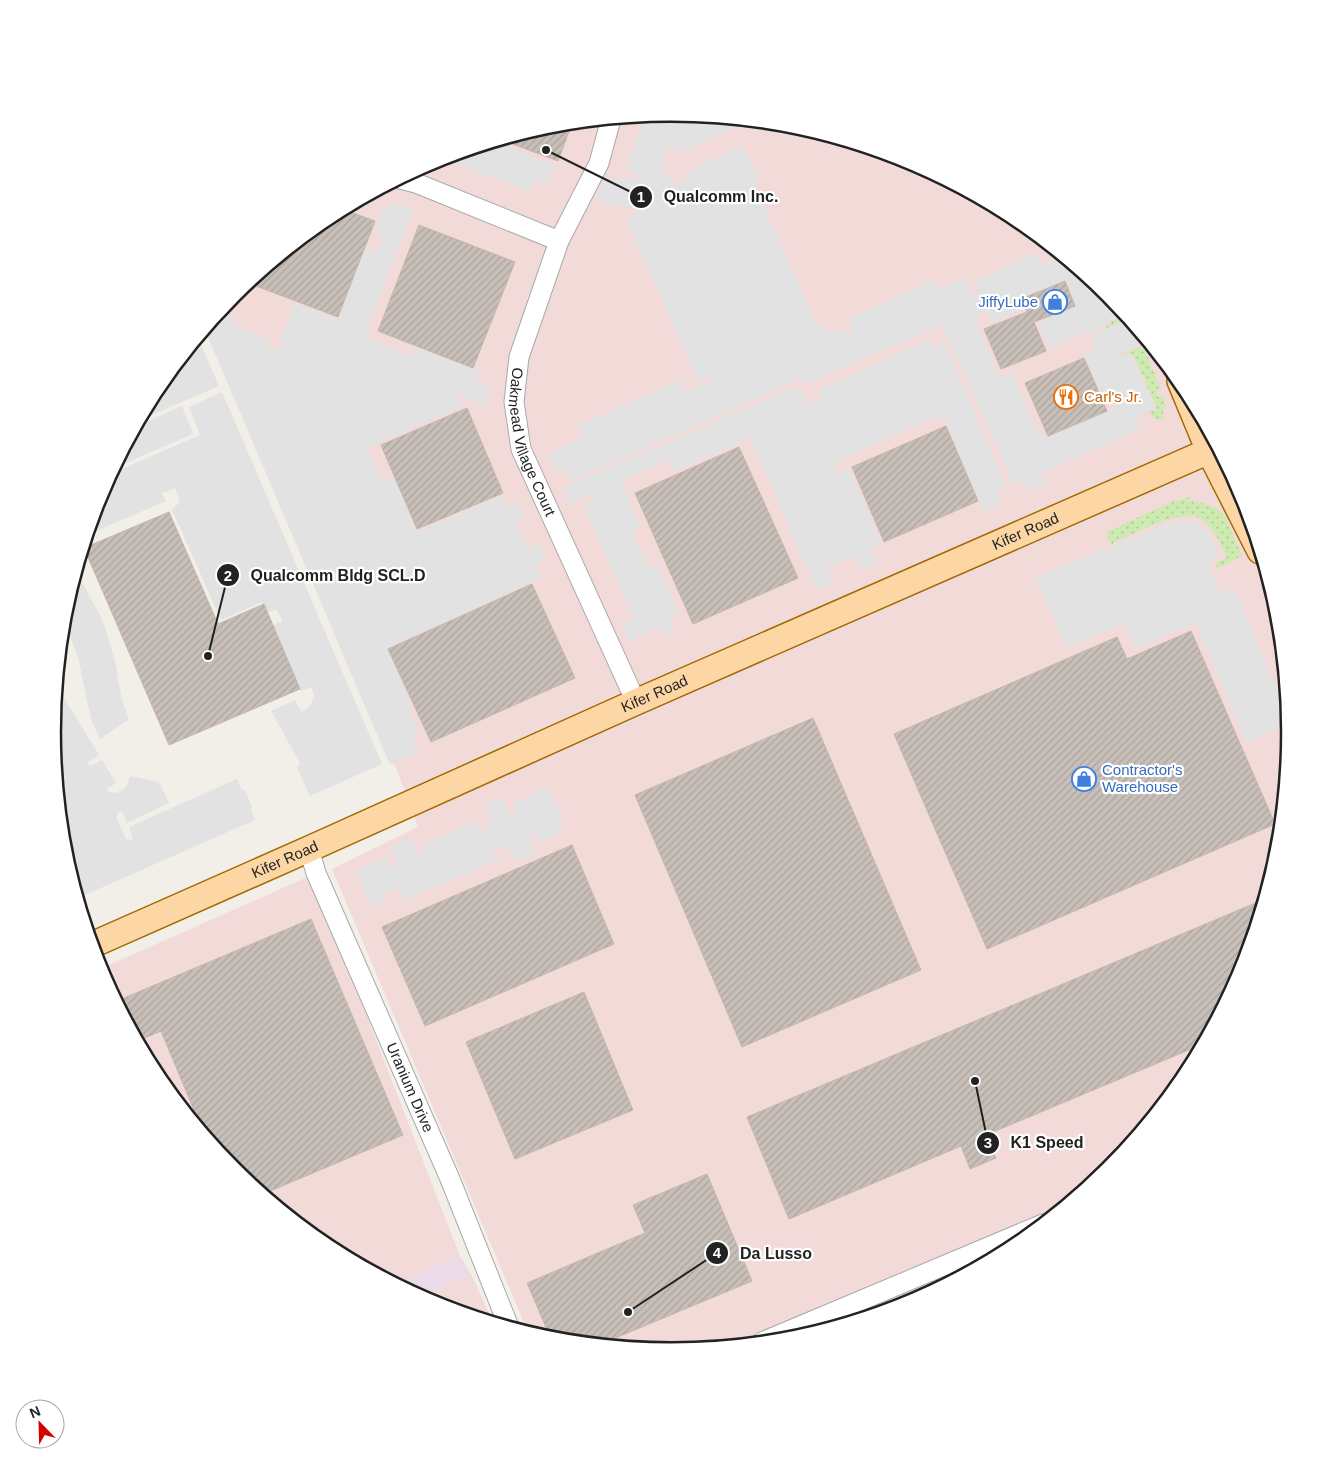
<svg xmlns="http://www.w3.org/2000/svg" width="1343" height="1464" font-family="Helvetica,sans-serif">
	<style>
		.commercial { fill: #f2dad9 }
		.railway { fill: #ebdbe8 }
		.grass { fill: url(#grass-dots) }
		.parking { fill: #e2e2e2 }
		.building { fill: url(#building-hatch); stroke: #c4b6ab }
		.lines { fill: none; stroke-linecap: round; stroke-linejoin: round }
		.minor-casing { stroke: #a9a9a9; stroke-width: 21 }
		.major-casing { stroke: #a06b00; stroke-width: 28 }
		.minor { stroke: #fff; stroke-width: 19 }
		.major { stroke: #fcd6a4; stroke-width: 25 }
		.labels { text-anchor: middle; stroke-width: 4.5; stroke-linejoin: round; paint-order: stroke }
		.shop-label { font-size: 15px; fill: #366cbe; stroke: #fff; text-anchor: end }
		.food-label { font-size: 15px; fill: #c56008; stroke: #fff; text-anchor: start }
		.street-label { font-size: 15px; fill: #222; stroke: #fff }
		.rim { fill: none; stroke: #222; stroke-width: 2.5 }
		.leader { fill: none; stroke: #222; stroke-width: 2 }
		.callout-dot { fill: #222; stroke: #fff; stroke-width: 2 }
		.mark-label { font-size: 15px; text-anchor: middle; font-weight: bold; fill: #fff }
		.callout-label { font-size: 16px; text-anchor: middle; font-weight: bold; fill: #222; stroke: #fff; stroke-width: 4.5; stroke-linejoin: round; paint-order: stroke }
	</style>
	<defs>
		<pattern id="grass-dots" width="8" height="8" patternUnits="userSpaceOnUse" patternTransform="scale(1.25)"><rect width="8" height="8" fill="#cdebb0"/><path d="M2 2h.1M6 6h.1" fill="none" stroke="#b0c997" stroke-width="1.8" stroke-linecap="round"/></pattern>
		<pattern id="building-hatch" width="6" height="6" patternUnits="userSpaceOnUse" patternTransform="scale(1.25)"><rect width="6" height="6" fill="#c7bfb8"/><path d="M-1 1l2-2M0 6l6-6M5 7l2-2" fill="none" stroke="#aba49e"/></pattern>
	</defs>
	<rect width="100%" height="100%" fill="#f2efe9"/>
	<g class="commercial">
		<path d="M672,113L793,125L909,160L1016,217L1109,295L1186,388L1243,495L1279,612L1290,732L1279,853L1243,969L1186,1076L1109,1170L1015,1247L908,1304L792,1339L671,1351L550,1339L528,1332L332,869L418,827L398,773L208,326L234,294L328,217L435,160L551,125Z"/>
		<path d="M312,875L460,1256L397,1284L327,1247L234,1169L157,1076L100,969Z"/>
		<path d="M471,1274L493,1322L434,1304L420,1296Z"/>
	</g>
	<path class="railway" d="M460,1256L471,1274L420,1296L397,1284Z"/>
	<g class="grass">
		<path d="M1107,292L1129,318L1103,331L1102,329L1107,327V324L1117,319Z"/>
		<path d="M1143,346L1161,390L1156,392L1158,397L1163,396L1164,403L1163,419C1156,420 1152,419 1150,412L1157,409L1133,354L1121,358L1120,357V356Z"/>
		<path d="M1190,497L1191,501C1204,503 1216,506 1225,516L1242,556L1220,567H1216V563L1226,558C1224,549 1218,538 1212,530C1209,527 1205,522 1201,519C1182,506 1132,535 1113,543L1118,557H1117L1108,538L1107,531L1120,527L1121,525L1172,502Z"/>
	</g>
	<g class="parking">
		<path d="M672,113L742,120L740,126L682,151H674L667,149L662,164L667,176L674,183H683L693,167L743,147L759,181L754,185L817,325L824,329L845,333L854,329L849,318L935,280L940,289L965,278L974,296L980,293L975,281L1037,253L1042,265L1047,262L1052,257V251L1050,246L1104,290L1116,318L1105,323L1106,326L1088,333L1087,332L1049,349L1038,322L1077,306L1066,280L1024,297L1028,307L992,323L985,311L975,319L1000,377H1001L1012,373L1037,430L1048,437L1113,408L1118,403L1117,400L1105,405L1083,353L1095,348L1090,336L1128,318L1139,345L1118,355L1121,357L1131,353L1155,408L1137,416L1136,419L1140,429L1041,473L1046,484L1029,491L1024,481L1014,485L942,325L805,384L798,380L571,481L567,471L564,470L556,473L547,454L581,438L583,435L579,425L681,380L686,390L688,391L712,380L710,376L698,381L626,219L637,214V209L597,202L603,179L636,178L637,175L625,169L646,116Z"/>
		<path d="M494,142L555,165L548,184L536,180L530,192L442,158Z"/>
		<path d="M390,202L413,209L365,337L412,357L416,346L481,371L477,382L479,384L488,387L487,405L460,395L458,398L462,406L367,448L383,482L394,477L418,532L501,495L507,506L516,501L525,519L516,523L527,549L539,544L546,561L536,566L541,578L387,648L412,705L409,707L420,732L412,736L419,753L390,765L205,330L226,304L237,327L271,341L267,352L287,344L280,341L295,302L336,319L364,249L377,253L383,236L374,232L382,210L387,211Z"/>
		<path d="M198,338L219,386L140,420L157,388Z"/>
		<path d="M930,339L934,348L945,343L1007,488L997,493L1001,503L984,511L946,422L939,417L933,418L841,459L838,462L836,470L838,472L848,467L882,544L870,549L876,563L861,570L854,556L828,568L834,582L817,590L750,438L673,472L668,460L621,481L640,527L632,530L648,568L657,564L679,614L669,618L668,620L676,627L668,636L656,629L629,641L622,623L632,619L633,617L583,504L593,500L595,498L593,495L591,494L576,501L570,506L562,487L569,485L795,387L801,389L808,404L822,399L818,390Z"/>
		<path d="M222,392L382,764L310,796L297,768L300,763L271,711L295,700L301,712L305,710L311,705L314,695L311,687L301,691L272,625L281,622L282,619L276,609L267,613L262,602L221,620L172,510L180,502L175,488L162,493L166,501L87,535L100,495L112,473L200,435L189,407Z"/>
		<path d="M182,406L193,434L114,468L137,426Z"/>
		<path d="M1174,521L1196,522L1211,536L1219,554L1208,563L1221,594L1235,589L1289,718L1290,724L1246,743L1196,623L1135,648L1125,624L1066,648L1036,577Z"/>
		<path d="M75,576L83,584L103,621L115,661L122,700L129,719L100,739L91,719L79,661L67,627L64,620V611Z"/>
		<path d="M57,688L61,693L99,755L88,762L90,766L102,760L116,783L107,789L108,792L116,793L123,790L127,785L130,776L159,782L169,803L127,823L122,811L118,813L116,817L126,839L129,840L133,839L129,827L237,779L242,790H245L252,807L251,809L255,820L78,898L64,852L53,732Z"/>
		<path d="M549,787L563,818L559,821L563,831L539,842L534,832L532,833L529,841L535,855L517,861L514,855L508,849L495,848L493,849L498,860L404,900L398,889L384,895L386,900L371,907L355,870L387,857L393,870L395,868L397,862L390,846L410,838L417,853L421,856L425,855L421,845L477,821L481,831L485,829L490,820L489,813L486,804L502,797L509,812L514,818L517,816L512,804Z"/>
	</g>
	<g class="building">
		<path d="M572,123L558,161L502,140L551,125Z"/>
		<path d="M342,209L375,221L338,317L248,283L328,217Z"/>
		<path d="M419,225L515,262L473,368L378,331Z"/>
		<path d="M1065,281L1075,306L1034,322L1046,351L1001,369L984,329L1027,312L1021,299Z"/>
		<path d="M1084,358L1107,411L1048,436L1025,383Z"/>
		<path d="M467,408L503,493L417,529L381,445Z"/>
		<path d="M946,426L978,501L884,542L852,467Z"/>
		<path d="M739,447L798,578L693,624L635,493Z"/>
		<path d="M169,512L218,624L264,604L300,689L169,745L84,548Z"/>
		<path d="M532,584L575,678L431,742L388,649Z"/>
		<path d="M1191,631L1275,824L987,949L894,734L1117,637L1127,659Z"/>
		<path d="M813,718L921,970L742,1047L635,795Z"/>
		<path d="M572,845L614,944L425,1026L382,927Z"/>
		<path d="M1265,899L1243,969L1203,1044L986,1135L996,1158L970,1169L961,1146L789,1219L747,1117Z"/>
		<path d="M311,919L403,1135L263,1194L234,1169L204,1134L161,1031L138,1041L117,1001Z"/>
		<path d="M584,992L633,1110L515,1159L466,1042Z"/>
		<path d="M707,1174L752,1281L601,1344L551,1339L527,1283L645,1233L633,1205Z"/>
	</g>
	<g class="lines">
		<defs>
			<g id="minor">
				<path id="s1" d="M611,119L599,163L559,241L519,357L514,402L521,449L636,702"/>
				<path d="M400,179L416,183L559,241"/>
				<path id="s2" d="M309,849L316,873L450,1179L509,1327"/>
				<path d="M762,1342L1043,1224"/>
			</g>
			<g id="major">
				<path d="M1180,381L1209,451L1260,551"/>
				<path id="s3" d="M92,945L309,849L636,702L1218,447"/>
			</g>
		</defs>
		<use href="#minor" class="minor-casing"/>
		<use href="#major" class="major-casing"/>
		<use href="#minor" class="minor"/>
		<use href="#major" class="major"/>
	</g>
	<defs>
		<symbol id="shop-ring" viewBox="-11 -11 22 22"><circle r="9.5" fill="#fff" stroke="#3f7fe0" stroke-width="1.5"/><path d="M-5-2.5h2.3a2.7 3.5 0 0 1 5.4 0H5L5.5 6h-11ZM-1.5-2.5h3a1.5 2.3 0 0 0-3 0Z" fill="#3f7fe0"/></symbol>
		<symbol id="restaurant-ring" viewBox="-11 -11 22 22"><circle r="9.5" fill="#fff" stroke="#e8710a" stroke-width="1.5"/><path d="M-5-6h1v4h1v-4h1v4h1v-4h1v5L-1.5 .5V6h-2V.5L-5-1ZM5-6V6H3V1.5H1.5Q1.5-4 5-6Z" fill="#e8710a"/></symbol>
	</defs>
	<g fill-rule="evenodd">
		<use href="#shop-ring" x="1041" y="288" width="28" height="28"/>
		<use href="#restaurant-ring" x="1052" y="383" width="28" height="28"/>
		<use href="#shop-ring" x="1070" y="765" width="28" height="28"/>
	</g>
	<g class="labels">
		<g class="shop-label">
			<text x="1038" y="307">JiffyLube</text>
			<text x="1102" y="775" text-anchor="start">Contractor's<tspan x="1102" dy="17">Warehouse</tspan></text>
		</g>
		<g class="food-label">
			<text x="1084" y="402">Carl's Jr.</text>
		</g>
		<g class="street-label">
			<text dy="5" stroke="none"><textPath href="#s1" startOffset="344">Oakmead Village Court</textPath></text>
			<text dy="5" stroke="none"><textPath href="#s3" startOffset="1021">Kifer Road</textPath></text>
			<text dy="5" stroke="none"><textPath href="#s3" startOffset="616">Kifer Road</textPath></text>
			<text dy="5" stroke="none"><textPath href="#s3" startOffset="211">Kifer Road</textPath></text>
			<text dy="5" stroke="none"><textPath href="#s2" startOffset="259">Uranium Drive</textPath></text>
		</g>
	</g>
	<path d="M0 0H1343V1464H0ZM61 732a610 610 0 1 1 1220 0a610 610 0 1 1-1220 0Z" fill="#fff" fill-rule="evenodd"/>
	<path class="rim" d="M61 732a610 610 0 1 1 1220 0a610 610 0 1 1-1220 0Z"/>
	<path class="leader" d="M546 150L641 197M208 656L228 575M975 1081L988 1143M628 1312L717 1253"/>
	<g class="callout-dot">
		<circle cx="546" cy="150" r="5"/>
		<circle cx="208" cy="656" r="5"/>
		<circle cx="975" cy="1081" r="5"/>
		<circle cx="628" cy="1312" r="5"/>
		<circle cx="641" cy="197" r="12"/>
		<circle cx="228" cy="575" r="12"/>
		<circle cx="988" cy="1143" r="12"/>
		<circle cx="717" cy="1253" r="12"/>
	</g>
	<g class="mark-label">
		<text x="641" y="202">1</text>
		<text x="228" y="581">2</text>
		<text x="988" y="1148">3</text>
		<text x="717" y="1258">4</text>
	</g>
	<g class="callout-label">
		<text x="721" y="202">Qualcomm Inc.</text>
		<text x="338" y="581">Qualcomm Bldg SCL.D</text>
		<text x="1047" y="1148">K1 Speed</text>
		<text x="776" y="1259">Da Lusso</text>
	</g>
	<g transform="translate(40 1424) rotate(337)"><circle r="24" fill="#ffffff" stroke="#a7a7a7"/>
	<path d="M0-4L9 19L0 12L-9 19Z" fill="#d40000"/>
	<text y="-8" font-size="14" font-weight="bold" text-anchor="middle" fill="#222222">N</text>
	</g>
</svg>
